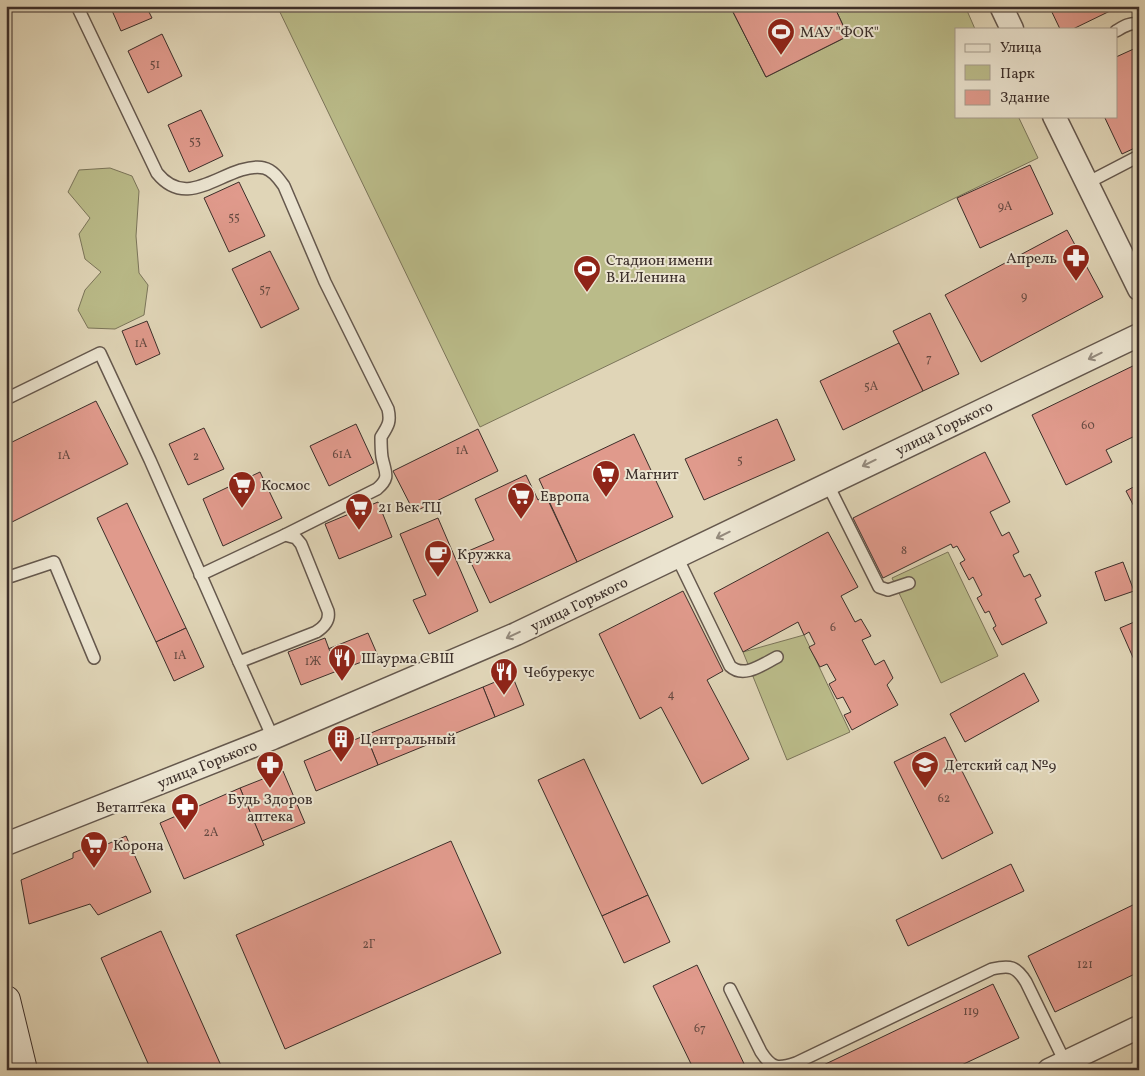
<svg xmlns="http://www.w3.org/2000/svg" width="1145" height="1076" font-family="Vollkorn,serif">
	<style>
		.green { fill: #babb89; stroke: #7b755a }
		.building { fill: #e09a8c; stroke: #3c2f2a }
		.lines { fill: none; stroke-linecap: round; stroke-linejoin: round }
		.lane-casing { stroke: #65584d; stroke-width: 14 }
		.street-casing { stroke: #65584d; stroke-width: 25 }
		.secondary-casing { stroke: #3c2f2a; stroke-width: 30 }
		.lane { stroke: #ebe4d0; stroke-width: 11 }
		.street { stroke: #ebe4d0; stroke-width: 22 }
		.secondary { stroke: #ebe4d0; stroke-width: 28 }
		.oneway { stroke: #948a7d }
		.labels { text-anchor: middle; stroke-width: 4; stroke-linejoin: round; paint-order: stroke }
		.number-label { font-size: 12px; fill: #654a42 }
		.poi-label { font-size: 15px; fill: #3c2f2a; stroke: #ebe4d0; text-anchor: start }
		.street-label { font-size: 15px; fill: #3c2f2a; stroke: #ebe4d0 }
	</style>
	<rect width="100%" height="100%" fill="#e0d5b7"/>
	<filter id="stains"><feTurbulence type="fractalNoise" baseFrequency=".004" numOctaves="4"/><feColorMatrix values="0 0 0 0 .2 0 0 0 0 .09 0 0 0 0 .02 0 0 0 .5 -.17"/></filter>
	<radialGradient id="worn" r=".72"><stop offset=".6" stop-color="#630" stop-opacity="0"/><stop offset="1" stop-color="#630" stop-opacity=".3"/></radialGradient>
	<g class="green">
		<path d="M277,6H965L975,29H956V116H1018L1038,158L480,427Z"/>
		<path d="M110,168L132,176L139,191L136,236L139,273L148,285L144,315L115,329L88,328L78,310L85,290L101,272L85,259L79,234L90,218L68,192L79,170Z"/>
		<path d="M948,552L998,656L941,683L892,578Z"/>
		<path d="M804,635L850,732L787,760L743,652Z"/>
	</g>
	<g class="building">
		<path d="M110,6H146L152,18L121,31Z"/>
		<path d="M730,6H834L848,36L766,77Z"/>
		<path d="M730,6H834L848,36L766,77Z"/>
		<path d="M1049,6H1108L1110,11L1073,29H1060Z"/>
		<path d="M162,34L182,76L148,93L128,51Z"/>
		<path d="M1138,47L1139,146L1122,154L1104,116H1116V57Z"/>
		<path d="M201,110L223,156L189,172L168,125Z"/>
		<path d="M1030,165L1053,214L980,248L957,198Z"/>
		<path d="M239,182L265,236L229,252L204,198Z"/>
		<path d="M1067,230L1103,297L981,362L945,295Z"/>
		<path d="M270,251L299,309L261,328L232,269Z"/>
		<path d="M930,313L959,374L923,391L893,331Z"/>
		<path d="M147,321L160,354L136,365L122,331Z"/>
		<path d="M899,343L923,391L843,430L820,381Z"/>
		<path d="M1139,363V434L1106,450L1112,462L1066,485L1032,415Z"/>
		<path d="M96,401L128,464L6,525V445Z"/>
		<path d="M777,419L795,460L704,500L685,459Z"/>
		<path d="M356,424L374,463L329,486L310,446Z"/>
		<path d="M204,428L224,469L188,485L169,444Z"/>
		<path d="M478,429L498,471L414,512L393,471Z"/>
		<path d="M634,434L673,517L577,562L539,479Z"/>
		<path d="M985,452L1010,502L990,512L1002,536L1009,532L1019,552L1013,555L1024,577L1030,574L1041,596L1035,599L1047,623L1002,645L993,628L996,626L989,611L985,613L977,598L982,595L973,577L969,580L960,563L965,560L957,546L953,548L951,544L883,578L853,518Z"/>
		<path d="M260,472L282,518L223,546L203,499Z"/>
		<path d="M526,475L538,500L546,496L577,562L490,603L466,552L494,540L475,499Z"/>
		<path d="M1139,484V516L1126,491Z"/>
		<path d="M378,502L392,537L339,559L325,524Z"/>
		<path d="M127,503L186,628L156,642L97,518Z"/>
		<path d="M438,518L478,611L429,634L413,600L426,595L400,534Z"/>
		<path d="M828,532L858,587L841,596L855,622L861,619L871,636L862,640L875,665L884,660L893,678L887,685L898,705L852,730L844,715L851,712L843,697L837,699L829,684L836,680L827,664L820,667L809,647L815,644L809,632L804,635L798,622L743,652L714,593Z"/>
		<path d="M1123,562L1134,591L1105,601L1095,572Z"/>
		<path d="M683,591L723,671L707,680L749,759L702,784L661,707L640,719L599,634Z"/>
		<path d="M1139,620V671L1120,628Z"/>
		<path d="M186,628L204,667L174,681L156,642Z"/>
		<path d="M368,633L378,656L337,671L328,649Z"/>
		<path d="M325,638L337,671L301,685L288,652Z"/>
		<path d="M1024,673L1039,701L965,742L950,714Z"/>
		<path d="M512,675L524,705L495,717L483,687Z"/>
		<path d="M483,687L495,717L378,765L366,735Z"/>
		<path d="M366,735L378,765L316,791L304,761Z"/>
		<path d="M945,737L993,833L942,859L894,762Z"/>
		<path d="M584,759L648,895L602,916L538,780Z"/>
		<path d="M283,771L305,823L262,841L240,788Z"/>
		<path d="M240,788L264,845L184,879L160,823Z"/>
		<path d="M126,836L151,892L98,915L90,904L29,924L21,880L73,858V853L85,848L89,852Z"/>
		<path d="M451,841L501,953L285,1049L236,935Z"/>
		<path d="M1011,864L1024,891L908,946L896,920Z"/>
		<path d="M648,895L670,942L624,963L602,916Z"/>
		<path d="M1139,902V972L1055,1012L1028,956Z"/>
		<path d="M161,931L223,1070H151L101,958Z"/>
		<path d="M697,965L747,1070H694L653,986Z"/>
		<path d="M993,984L1019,1038L951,1070H813Z"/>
	</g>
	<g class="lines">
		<defs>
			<g id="lane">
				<path d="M77,6L157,173C183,205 210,180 241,170C248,168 257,166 264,168C273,170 279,179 284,186L325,282L388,409C391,422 388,426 381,437C381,444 381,450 382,457C385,473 391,477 377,489L285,535L296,538L301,544L328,611C330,621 324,627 316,632L239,662L273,738"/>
				<path d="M1116,31C1123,27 1130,22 1139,24"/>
				<path d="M1087,183L1139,156"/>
				<path d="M6,399L100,353L150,460L239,662"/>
				<path d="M827,483L879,587L888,590L909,583"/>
				<path d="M677,557L730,666C744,679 763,664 777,657"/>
				<path d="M200,575L285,535"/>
				<path d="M6,578L54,562L94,658"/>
				<path d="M730,989L761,1052C772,1069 778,1069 796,1063L992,969C1010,965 1016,966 1026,982L1065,1062"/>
			</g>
			<g id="street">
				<path d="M1001,6L1012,29"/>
				<path d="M1054,116L1139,289"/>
				<path d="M6,844L273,738L516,634L1139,335"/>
				<path d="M1049,1070L1139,1027"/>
			</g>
			<path id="secondary" d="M6,1000L23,1070"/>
		</defs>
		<use href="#lane" class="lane-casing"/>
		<use href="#street" class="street-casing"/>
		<use href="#secondary" class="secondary-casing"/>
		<use href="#lane" class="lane"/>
		<use href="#street" class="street"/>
		<use href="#secondary" class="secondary"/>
	</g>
	<defs><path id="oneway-shaft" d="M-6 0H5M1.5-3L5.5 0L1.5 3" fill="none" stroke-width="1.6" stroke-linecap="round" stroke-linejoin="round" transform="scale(1.25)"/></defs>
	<g class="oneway">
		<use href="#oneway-shaft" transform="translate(1095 356) rotate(154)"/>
		<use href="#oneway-shaft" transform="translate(869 463) rotate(154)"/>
		<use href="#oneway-shaft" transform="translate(723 535) rotate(154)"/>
		<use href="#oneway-shaft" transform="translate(513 635) rotate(155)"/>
	</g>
	<defs>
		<symbol id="stadium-pin" viewBox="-11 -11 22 30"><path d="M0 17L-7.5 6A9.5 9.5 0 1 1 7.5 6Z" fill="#8f2418" stroke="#ebe4d0"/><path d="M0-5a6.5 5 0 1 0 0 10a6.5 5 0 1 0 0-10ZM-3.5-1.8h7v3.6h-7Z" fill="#fff"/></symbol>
		<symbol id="pharmacy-pin" viewBox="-11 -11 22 30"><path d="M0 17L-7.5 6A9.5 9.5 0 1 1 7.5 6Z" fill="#8f2418" stroke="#ebe4d0"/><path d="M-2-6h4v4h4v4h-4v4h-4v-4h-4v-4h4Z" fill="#fff"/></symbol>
		<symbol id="supermarket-pin" viewBox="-11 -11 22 30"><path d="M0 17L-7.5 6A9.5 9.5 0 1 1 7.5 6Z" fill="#8f2418" stroke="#ebe4d0"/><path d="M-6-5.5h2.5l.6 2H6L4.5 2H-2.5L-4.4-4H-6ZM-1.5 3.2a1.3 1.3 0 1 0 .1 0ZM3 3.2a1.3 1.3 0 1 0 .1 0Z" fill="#fff"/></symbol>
		<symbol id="cafe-pin" viewBox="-11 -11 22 30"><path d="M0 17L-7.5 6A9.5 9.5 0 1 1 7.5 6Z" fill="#8f2418" stroke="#ebe4d0"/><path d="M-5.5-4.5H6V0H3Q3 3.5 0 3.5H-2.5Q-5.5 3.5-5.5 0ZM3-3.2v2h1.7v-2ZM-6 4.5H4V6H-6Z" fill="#fff"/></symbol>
		<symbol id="restaurant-pin" viewBox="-11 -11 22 30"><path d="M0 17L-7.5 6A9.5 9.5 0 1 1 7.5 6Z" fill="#8f2418" stroke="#ebe4d0"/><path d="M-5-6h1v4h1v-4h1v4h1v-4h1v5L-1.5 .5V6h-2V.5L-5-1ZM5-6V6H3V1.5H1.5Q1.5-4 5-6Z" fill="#fff"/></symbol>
		<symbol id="building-pin" viewBox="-11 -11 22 30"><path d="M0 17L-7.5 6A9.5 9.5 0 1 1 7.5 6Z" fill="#8f2418" stroke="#ebe4d0"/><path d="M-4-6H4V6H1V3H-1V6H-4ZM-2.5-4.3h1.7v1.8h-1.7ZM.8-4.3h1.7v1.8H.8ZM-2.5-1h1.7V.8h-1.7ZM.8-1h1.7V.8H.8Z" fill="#fff"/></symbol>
		<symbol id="school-pin" viewBox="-11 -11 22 30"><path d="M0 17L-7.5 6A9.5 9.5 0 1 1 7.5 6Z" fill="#8f2418" stroke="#ebe4d0"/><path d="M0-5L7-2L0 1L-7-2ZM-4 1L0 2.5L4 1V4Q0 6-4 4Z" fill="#fff"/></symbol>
	</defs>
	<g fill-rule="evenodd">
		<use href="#stadium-pin" x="765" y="16" width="32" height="43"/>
		<use href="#pharmacy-pin" x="1060" y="242" width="32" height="43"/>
		<use href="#stadium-pin" x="571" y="253" width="32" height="43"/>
		<use href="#supermarket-pin" x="590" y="458" width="32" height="43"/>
		<use href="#supermarket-pin" x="226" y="469" width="32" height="43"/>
		<use href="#supermarket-pin" x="505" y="480" width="32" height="43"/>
		<use href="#supermarket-pin" x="343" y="491" width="32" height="43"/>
		<use href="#cafe-pin" x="422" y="538" width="32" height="43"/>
		<use href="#restaurant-pin" x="326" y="642" width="32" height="43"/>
		<use href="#restaurant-pin" x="488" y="656" width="32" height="43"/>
		<use href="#building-pin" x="325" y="723" width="32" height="43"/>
		<use href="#pharmacy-pin" x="254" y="749" width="32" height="43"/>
		<use href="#school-pin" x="909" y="749" width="32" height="43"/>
		<use href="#pharmacy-pin" x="169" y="791" width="32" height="43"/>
		<use href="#supermarket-pin" x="78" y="829" width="32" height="43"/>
	</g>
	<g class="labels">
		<g class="number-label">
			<text x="155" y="68">51</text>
			<text x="195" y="145">53</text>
			<text x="1005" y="210">9А</text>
			<text x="234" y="221">55</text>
			<text x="265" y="293">57</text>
			<text x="1024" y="300">9</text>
			<text x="141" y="347">1А</text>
			<text x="929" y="362">7</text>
			<text x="871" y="390">5А</text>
			<text x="1088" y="429">60</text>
			<text x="462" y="454">1А</text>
			<text x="342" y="458">61А</text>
			<text x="64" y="459">1А</text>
			<text x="196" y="460">2</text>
			<text x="740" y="464">5</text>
			<text x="904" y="554">8</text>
			<text x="833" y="631">6</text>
			<text x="180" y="659">1А</text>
			<text x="313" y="665">1Ж</text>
			<text x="671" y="698">4</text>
			<text x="944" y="802">62</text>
			<text x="211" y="836">2А</text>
			<text x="369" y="948">2Г</text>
			<text x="1085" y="968">121</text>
			<text x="971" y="1015">119</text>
			<text x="700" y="1032">67</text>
		</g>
		<g class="poi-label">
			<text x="800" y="37">МАУ "ФОК"</text>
			<text x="1057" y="263" text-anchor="end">Апрель</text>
			<text x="606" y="265">Стадион имени<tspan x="606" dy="17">В.И.Ленина</tspan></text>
			<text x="625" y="479">Магнит</text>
			<text x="261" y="490">Космос</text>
			<text x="540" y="501">Европа</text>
			<text x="378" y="512">21 Век ТЦ</text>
			<text x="457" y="559">Кружка</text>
			<text x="361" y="663">Шаурма СВШ</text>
			<text x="523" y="677">Чебурекус</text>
			<text x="360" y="744">Центральный</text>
			<text x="944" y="770">Детский сад №9</text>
			<text x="270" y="804" text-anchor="middle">Будь Здоров<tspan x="270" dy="17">аптека</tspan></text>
			<text x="166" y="812" text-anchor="end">Ветаптека</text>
			<text x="113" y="850">Корона</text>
		</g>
		<g class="street-label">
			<text transform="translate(944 428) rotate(-26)" y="5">улица Горького</text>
			<text transform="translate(579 604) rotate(-26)" y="5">улица Горького</text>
			<text transform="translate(207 764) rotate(-22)" y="5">улица Горького</text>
		</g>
	</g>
	<rect width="1145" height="1076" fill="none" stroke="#e0d5b7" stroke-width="25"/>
	<rect x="8" y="8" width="1130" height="1061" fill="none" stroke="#3c2f2a" stroke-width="2.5"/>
	<rect x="12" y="12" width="1120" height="1051" fill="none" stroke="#3c2f2a"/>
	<rect x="955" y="28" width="162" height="90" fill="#ebe4d0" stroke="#a59c8e"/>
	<rect x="965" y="44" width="25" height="8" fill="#ebe4d0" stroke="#a59c8e"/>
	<text x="1000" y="52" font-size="15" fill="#3c2f2a">Улица</text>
	<rect x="965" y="65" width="25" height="15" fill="#babb89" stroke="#a59c8e"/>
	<text x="1000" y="78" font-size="15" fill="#3c2f2a">Парк</text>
	<rect x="965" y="90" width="25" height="15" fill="#e09a8c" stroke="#a59c8e"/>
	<text x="1000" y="102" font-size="15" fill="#3c2f2a">Здание</text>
	<rect width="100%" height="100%" filter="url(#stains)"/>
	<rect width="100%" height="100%" fill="url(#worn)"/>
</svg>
